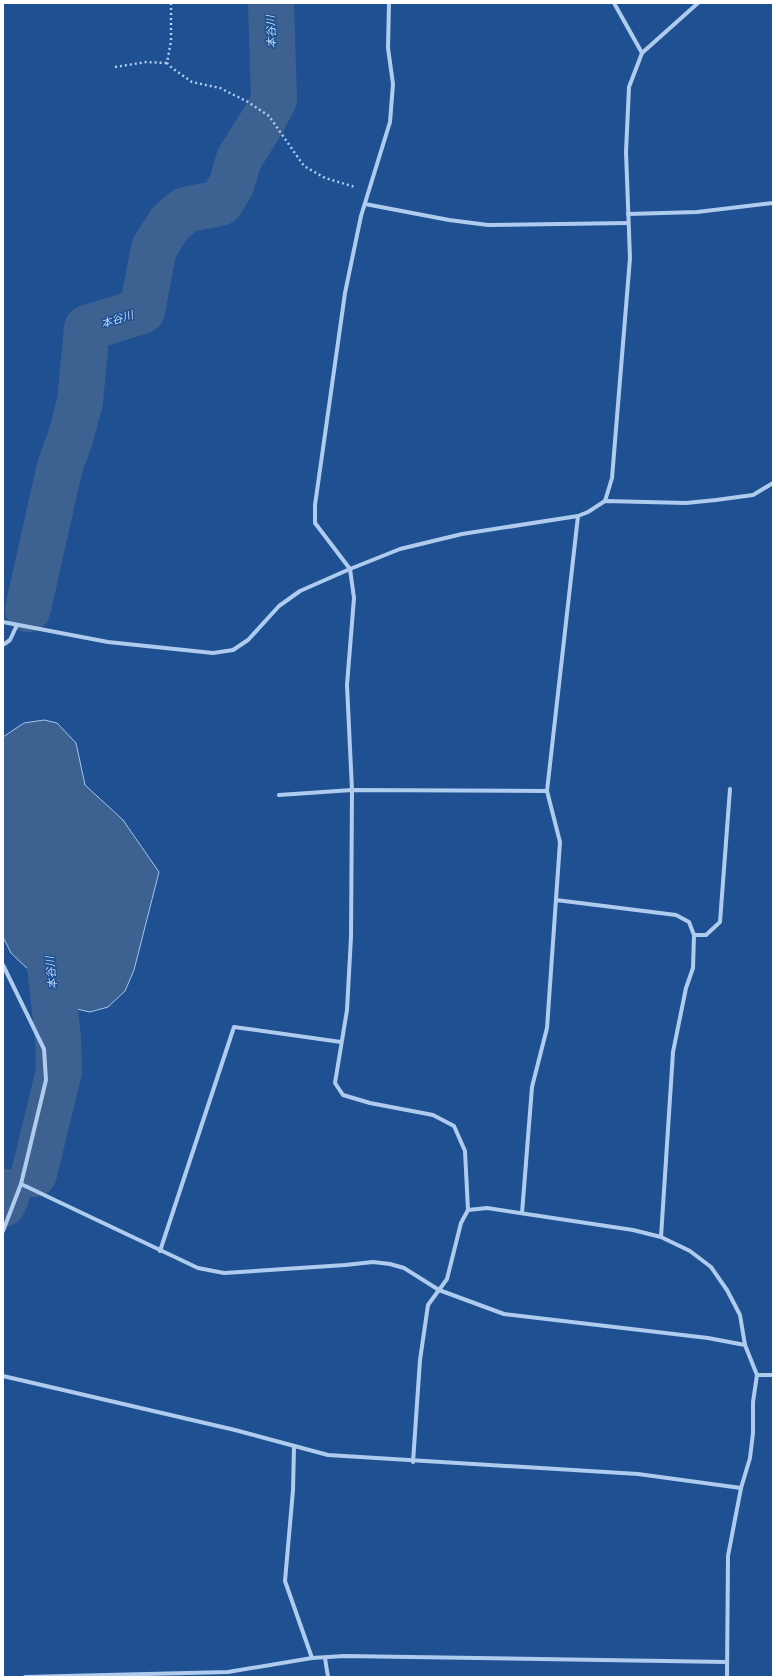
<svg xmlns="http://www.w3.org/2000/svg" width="776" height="1680" font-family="'Source Sans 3','Noto Sans JP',sans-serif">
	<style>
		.water { fill: #3d6190; stroke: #a3c6ef }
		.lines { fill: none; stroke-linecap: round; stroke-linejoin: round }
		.river { stroke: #3d6190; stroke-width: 46 }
		.path { stroke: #afcbee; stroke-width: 2.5; stroke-dasharray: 2 3; stroke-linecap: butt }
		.street { stroke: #afcbee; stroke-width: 4 }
		.labels { text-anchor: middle; stroke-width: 3; stroke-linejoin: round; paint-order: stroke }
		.water-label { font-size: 11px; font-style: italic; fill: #bbd5f5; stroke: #1e5092 }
	</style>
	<rect width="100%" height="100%" fill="#1e5092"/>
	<path class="water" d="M44,720L57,723L76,743L85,785L123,820L159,872L134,970L125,991L108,1007L90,1012L72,1008L54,994L11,953L3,937V737L24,723Z"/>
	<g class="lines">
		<g class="river">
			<path d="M270,108L274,99L271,3"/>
			<path d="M28,609L60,466L70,439L80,402L87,328L142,311L154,248L170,223L185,210L220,203L231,186L239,159L264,119"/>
			<path d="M34,1174L59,1071L58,1037L46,931"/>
			<path d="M3,1204L8,1192"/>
		</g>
		<g class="path">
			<path d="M171,3V41L167,63L172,68L192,82L220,88L248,102L269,116L304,166L325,178L355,187"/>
			<path d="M115,67L146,62L167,63"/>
		</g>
		<g class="street">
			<path d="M389,3L388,48L393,84L390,122L361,216L345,293L315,505V523L350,569L354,598L347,685L352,790L351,937L347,1010L335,1083L343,1095L370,1103L433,1115L454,1126L465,1151L468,1210L461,1223L447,1279L428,1305L420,1360L413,1462"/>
			<path d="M614,3L642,53"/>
			<path d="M365,204L449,220L488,225L628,223"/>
			<path d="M628,214L697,212L773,203"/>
			<path d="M605,501L612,478L630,258L626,152L629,87L642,53L698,3"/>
			<path d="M3,622L108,642L213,653L233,650L248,640L279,606L300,591L350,569L400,549L462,534L578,516L588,512L605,501L686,503L716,500L753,495L773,483"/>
			<path d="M3,645L10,640L17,625"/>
			<path d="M279,795L352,790L547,791"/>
			<path d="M556,900L676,915L689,922L694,935L693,968L686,988L673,1052L661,1237"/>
			<path d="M694,935H706L720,922L730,789"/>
			<path d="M3,965L44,1049L46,1080L21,1184L3,1231"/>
			<path d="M21,1184L198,1268L224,1273L345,1265L373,1262L390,1264L404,1268L439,1290L504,1314L708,1338L745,1345L757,1375L753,1402V1433L750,1458L741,1488L728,1556L727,1677"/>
			<path d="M468,1210L487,1208L633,1230L661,1237L690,1251L711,1267L727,1290L740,1315L745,1345"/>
			<path d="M522,1213L532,1087L547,1028L560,842L547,791L578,516"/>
			<path d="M160,1251L234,1027L341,1042"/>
			<path d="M757,1375H773"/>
			<path d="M3,1376L235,1430L328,1455L638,1474L741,1488"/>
			<path d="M294,1447L293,1490L285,1581L312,1658"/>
			<path d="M325,1658L328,1677"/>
			<path d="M25,1677L228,1672L312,1658L344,1656L727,1662"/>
		</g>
	</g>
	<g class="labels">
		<g class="water-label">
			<text transform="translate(271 32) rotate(-92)" y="4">本谷川</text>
			<text transform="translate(117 319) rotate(-17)" y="4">本谷川</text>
			<text transform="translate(51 973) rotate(-96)" y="4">本谷川</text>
		</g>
	</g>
	<rect width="776" height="1680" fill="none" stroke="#ffffff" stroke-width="8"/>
</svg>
